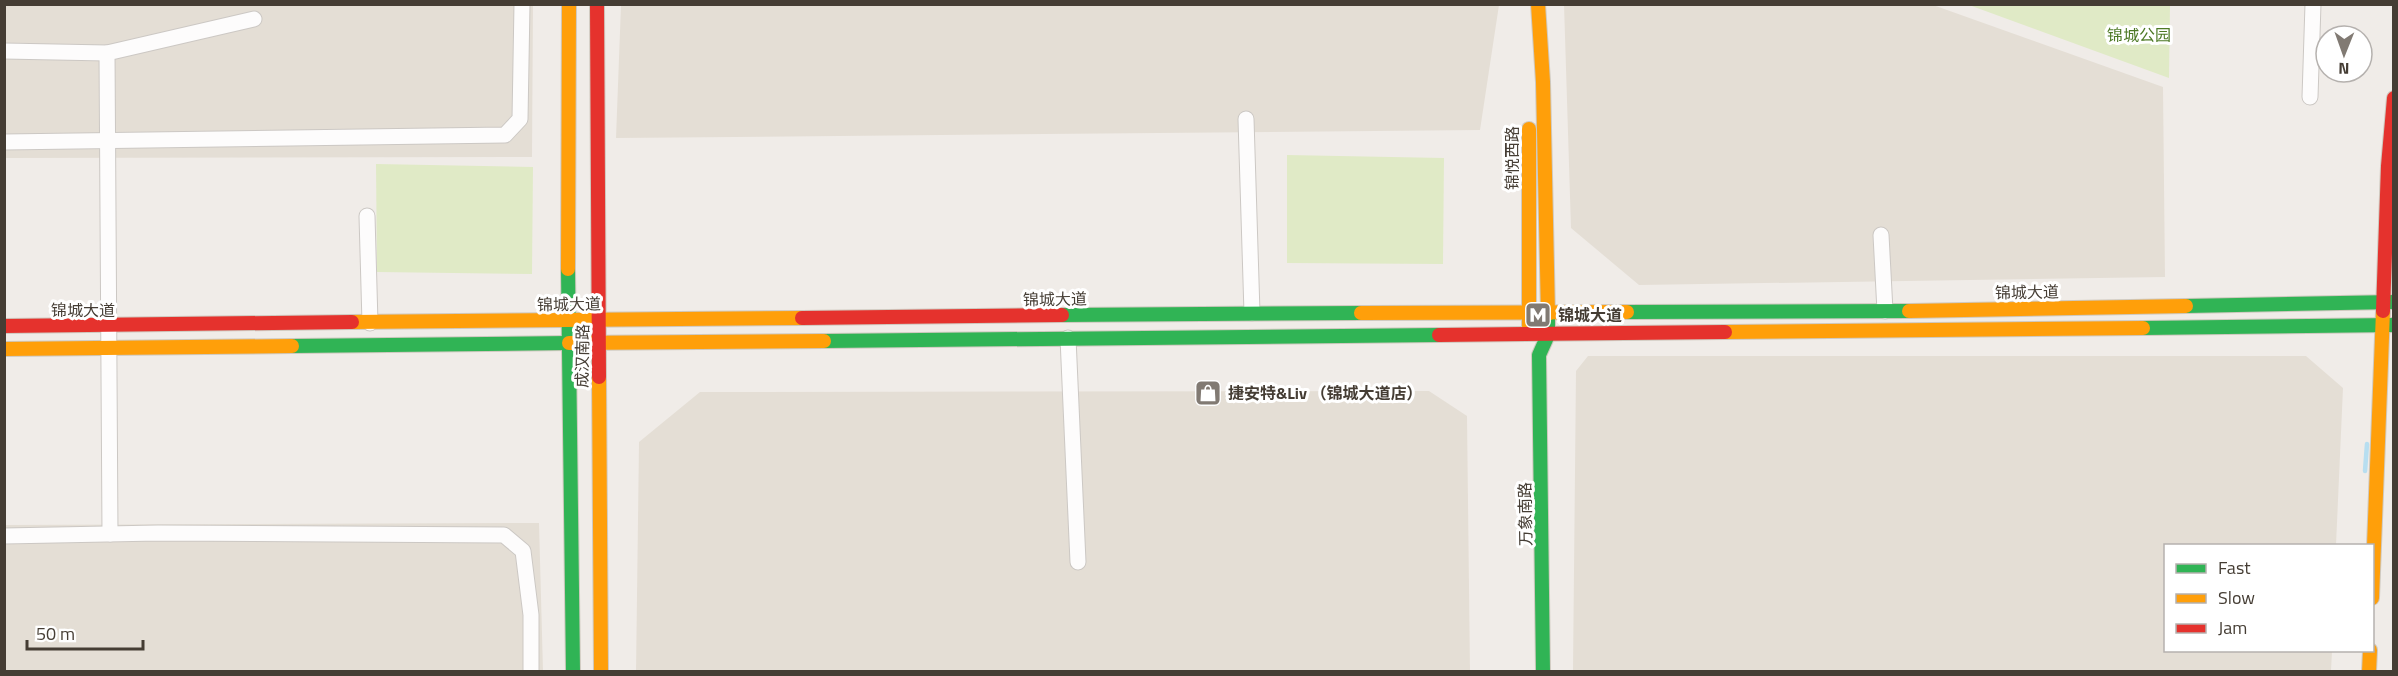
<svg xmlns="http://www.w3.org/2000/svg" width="2398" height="676" font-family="'Titillium Web','Noto Sans SC',sans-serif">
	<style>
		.residential { fill: #e4ded5 }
		.green { fill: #e0eac6 }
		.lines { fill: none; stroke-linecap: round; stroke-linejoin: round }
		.stream { stroke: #b7def0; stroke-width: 4.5 }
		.street-casing { stroke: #ccc8c4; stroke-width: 17 }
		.fast-casing { stroke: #cfc9bf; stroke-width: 16 }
		.slow-casing { stroke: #cfc9bf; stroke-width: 16 }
		.jam-casing { stroke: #cfc9bf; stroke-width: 16 }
		.street { stroke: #fdfcfc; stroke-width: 15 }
		.fast { stroke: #30b455; stroke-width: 14 }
		.slow { stroke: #ff9f0a; stroke-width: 14 }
		.jam { stroke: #e5322d; stroke-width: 14 }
		.labels { text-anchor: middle; stroke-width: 6; stroke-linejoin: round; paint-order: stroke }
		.park-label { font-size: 16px; fill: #4d7925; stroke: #fff }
		.street-label { font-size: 16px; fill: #453d34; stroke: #fff }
		.poi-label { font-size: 16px; font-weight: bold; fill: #453d34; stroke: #fff; text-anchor: start }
	</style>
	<rect width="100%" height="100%" fill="#f0ece8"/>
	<g class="residential">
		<path d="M4,5H533L532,157L5,158Z"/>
		<path d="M621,5H1499L1480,130L616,138Z"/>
		<path d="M1564,5H1933L2163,87L2165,277L1639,285L1571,228Z"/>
		<path d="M1588,356H2306L2343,388L2336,545L2166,546V650L2332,651L2331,671H1573L1576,371Z"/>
		<path d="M1429,391L1467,416L1470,671L636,672L639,442L700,392Z"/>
		<path d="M539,523L543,671H5L4,525Z"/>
	</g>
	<g class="green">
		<path d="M1969,5H2170L2169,78Z"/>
		<path d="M1287,155L1444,158L1443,264L1287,263Z"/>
		<path d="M376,164L533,167L532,274L377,272Z"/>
	</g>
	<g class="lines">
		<path class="stream" d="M2365,471L2367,444"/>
		<defs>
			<g id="street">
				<path d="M4,51L107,53"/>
				<path d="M2310,97L2313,4"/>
				<path d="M1246,119L1252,313"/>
				<path d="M4,142L505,135L520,119L522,4"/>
				<path d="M367,216L370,323"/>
				<path d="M1881,235L1885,311"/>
				<path d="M1068,338L1078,562"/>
				<path d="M110,534L107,53L254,19"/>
				<path d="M4,536L158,533L504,535L523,551L531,615V672"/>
			</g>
			<g id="fast">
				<path d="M568,269L573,672"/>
				<path d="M2186,306L2394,302"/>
				<path d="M1627,312L1909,311"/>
				<path d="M1062,315L1361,313"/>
				<path d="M2143,328L2394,325"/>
				<path d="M824,341L1439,335"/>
				<path d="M292,346L569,343"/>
				<path d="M1543,672L1539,355L1548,335V314"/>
			</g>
			<g id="slow">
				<path d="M1538,4L1543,82L1548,314"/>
				<path d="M1529,129V326"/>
				<path d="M568,269L569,4"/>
				<path d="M1909,311L2186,306"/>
				<path d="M1361,313L1627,312"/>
				<path d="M352,322L802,318"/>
				<path d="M1725,332L2143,328"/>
				<path d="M569,343L824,341"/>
				<path d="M4,349L292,346"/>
				<path d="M599,377L601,672"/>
				<path d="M2372,598L2383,311"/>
				<path d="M2369,672L2370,650"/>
			</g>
			<g id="jam">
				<path d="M597,4L599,377"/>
				<path d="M2383,311L2388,166L2394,98"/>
				<path d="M802,318L1062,315"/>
				<path d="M4,326L352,322"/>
				<path d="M1439,335L1725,332"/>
			</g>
		</defs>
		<use href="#street" class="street-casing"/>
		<use href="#fast" class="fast-casing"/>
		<use href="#slow" class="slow-casing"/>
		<use href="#jam" class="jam-casing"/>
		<use href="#street" class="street"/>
		<use href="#fast" class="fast"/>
		<use href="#slow" class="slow"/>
		<use href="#jam" class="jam"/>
	</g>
	<defs>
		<symbol id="metro-square" viewBox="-11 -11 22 22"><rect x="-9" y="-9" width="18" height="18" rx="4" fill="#817a73" stroke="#fff"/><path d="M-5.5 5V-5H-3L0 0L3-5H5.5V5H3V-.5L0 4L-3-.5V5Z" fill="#fff"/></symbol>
		<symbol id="shop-square" viewBox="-11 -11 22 22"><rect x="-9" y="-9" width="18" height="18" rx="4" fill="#817a73" stroke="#fff"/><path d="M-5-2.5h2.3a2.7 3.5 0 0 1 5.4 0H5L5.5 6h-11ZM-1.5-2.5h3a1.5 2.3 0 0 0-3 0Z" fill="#fff"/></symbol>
	</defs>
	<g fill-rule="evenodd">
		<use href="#metro-square" x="1523" y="300" width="30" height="30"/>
		<use href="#shop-square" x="1193" y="378" width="30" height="30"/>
	</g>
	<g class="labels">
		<g class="park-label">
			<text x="2139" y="41">锦城公园</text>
		</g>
		<g class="street-label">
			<text transform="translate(1512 158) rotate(-90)" y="6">锦悦西路</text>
			<text transform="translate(2027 292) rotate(-1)" y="6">锦城大道</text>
			<text transform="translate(1055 299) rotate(-1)" y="6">锦城大道</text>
			<text transform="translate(569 304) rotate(-1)" y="6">锦城大道</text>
			<text x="83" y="316">锦城大道</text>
			<text transform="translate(582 356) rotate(-89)" y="6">成汉南路</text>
			<text transform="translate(1525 514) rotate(-91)" y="6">万象南路</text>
		</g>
		<g class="poi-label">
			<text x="1558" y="321">锦城大道</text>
			<text x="1228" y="399">捷安特&amp;Liv （锦城大道店）</text>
		</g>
	</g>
	<rect width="2398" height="676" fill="none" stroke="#453d34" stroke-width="12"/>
	<rect x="2164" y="544" width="210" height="108" fill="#ffffff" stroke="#b5b1ae" stroke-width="1.5"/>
	<rect x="2176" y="564" width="30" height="9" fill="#30b455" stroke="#b5b1ae" stroke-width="1.5"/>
	<text x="2218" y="574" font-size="18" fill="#453d34">Fast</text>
	<rect x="2176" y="594" width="30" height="9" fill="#ff9f0a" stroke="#b5b1ae" stroke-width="1.5"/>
	<text x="2218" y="604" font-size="18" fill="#453d34">Slow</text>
	<rect x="2176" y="624" width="30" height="9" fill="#e5322d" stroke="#b5b1ae" stroke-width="1.5"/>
	<text x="2218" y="634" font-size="18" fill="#453d34">Jam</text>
	<g transform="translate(2344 54) rotate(181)"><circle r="28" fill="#ffffff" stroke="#b5b1ae" stroke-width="1.5"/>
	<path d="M0-4.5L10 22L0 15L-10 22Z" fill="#817a73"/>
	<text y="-9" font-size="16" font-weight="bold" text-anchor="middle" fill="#453d34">N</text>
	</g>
	<path d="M27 640v9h116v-9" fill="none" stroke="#453d34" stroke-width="3"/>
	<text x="36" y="640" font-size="18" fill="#453d34" stroke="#ffffff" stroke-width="4.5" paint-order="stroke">50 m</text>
</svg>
